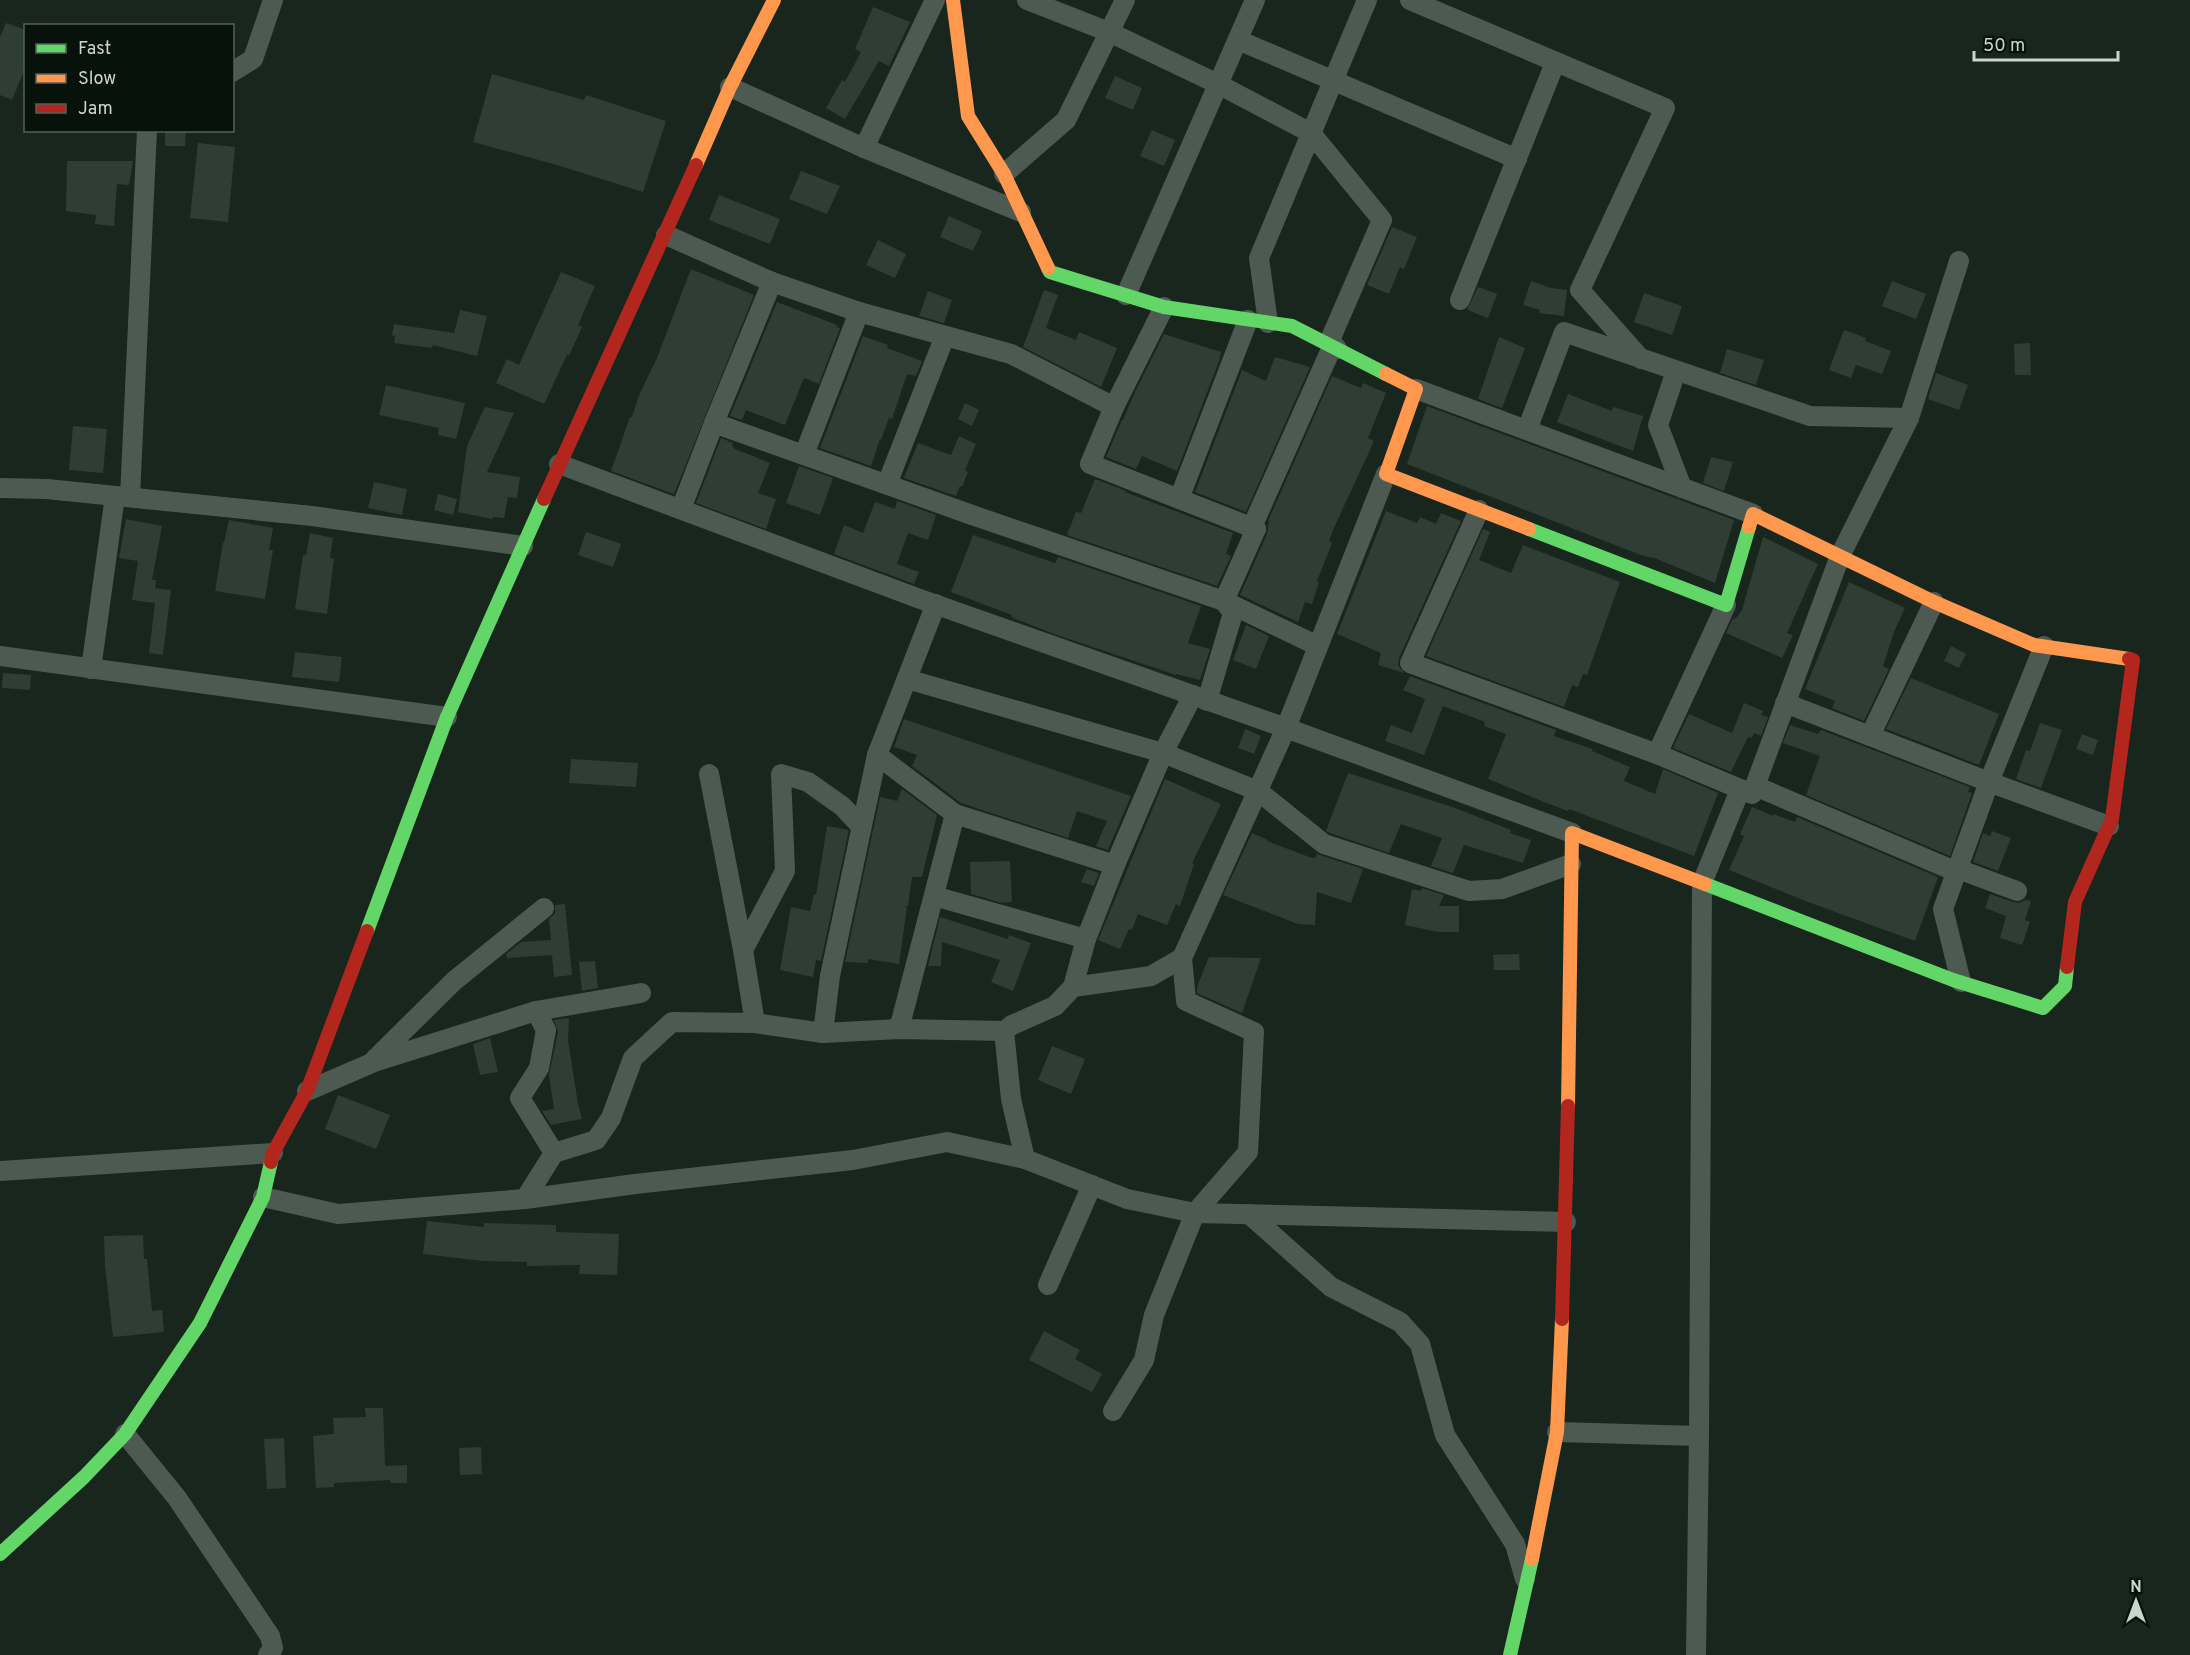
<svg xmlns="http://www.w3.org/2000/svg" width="2190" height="1655" font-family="Overpass,sans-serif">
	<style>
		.building { fill: #2e3e35 }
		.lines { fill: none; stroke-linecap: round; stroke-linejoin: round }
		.street { stroke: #4d5a52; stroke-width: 20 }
		.fast { stroke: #63d668; stroke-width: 14 }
		.slow { stroke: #ff974d; stroke-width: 14 }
		.jam { stroke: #b3261e; stroke-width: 14 }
	</style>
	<rect width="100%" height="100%" fill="#18261e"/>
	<g class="building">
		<path d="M873,7L910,22L889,66L879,61L845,119L826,108L842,80L845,82L861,52L855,49Z"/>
		<path d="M6,23L26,30V66L12,100L0,95V37Z"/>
		<path d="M492,74L584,100L586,95L666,121L643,192L557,165L473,142Z"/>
		<path d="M1115,76L1142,88L1133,110L1105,98Z"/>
		<path d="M165,130H186L185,146H165Z"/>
		<path d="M1152,130L1175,140L1164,166L1140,156Z"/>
		<path d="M198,143L235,147L228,222L190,218Z"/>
		<path d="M67,161H133L129,185L117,184L114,226L95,224L96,215L66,211Z"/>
		<path d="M801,171L840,186L827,214L789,199Z"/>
		<path d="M719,195L780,219L770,244L709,220Z"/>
		<path d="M949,216L982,231L973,251L940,237Z"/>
		<path d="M1392,227L1417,237L1404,269L1400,267L1389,294L1367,285Z"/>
		<path d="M878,240L906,254L895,278L866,265Z"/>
		<path d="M691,269L754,295L674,494L611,471L630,417H632L639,395L657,358Z"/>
		<path d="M561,272L595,286L578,325L582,327L569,356L567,355L544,404L496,383L507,359L519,365Z"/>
		<path d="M1531,281L1551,288L1567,290L1564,316L1539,313L1540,310L1523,305Z"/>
		<path d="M1892,281L1926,294L1916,319L1882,306Z"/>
		<path d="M1478,287L1497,294L1488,318L1467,310Z"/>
		<path d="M1044,290L1058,295L1046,328L1076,340L1079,332L1117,348L1101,387L1023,347Z"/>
		<path d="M928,291L952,300L944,323L919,316Z"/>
		<path d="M1644,293L1682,306L1672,335L1634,322Z"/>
		<path d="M777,302L837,325L836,327L840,328L819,384L804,378L785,425L746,410L742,420L730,416Z"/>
		<path d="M460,310L487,316L477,356L433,345L432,348L394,343L395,336L392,335L394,324L454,333Z"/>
		<path d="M1844,330L1866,338L1865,341L1891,351L1882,374L1856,365L1851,378L1829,370Z"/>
		<path d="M1164,334L1221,352L1219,361L1177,471L1142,456L1136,469L1106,457L1122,420H1123L1135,392Z"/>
		<path d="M863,336L888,345L887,348L922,361L916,376L907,374L892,419L889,418L881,440L880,439L871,466L820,448Z"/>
		<path d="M1499,337L1525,348L1502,408L1478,399Z"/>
		<path d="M2030,343L2031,375H2015L2014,344Z"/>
		<path d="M1727,349L1764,360L1756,385L1720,373Z"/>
		<path d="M1275,357L1310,367L1246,512L1195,492L1242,370L1266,381Z"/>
		<path d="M1936,373L1968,385L1959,410L1928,399Z"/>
		<path d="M1332,376L1361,388L1363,383L1386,393L1368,438L1374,441L1334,528L1329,541L1332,543L1317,581L1319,582L1312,604L1305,602L1298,622L1240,595L1267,534L1269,521H1268Z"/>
		<path d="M386,385L465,403L456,439L438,435L439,428L379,415Z"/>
		<path d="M1568,394L1612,411L1613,407L1643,416L1633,451L1557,422Z"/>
		<path d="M965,403L979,410L972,426L958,419Z"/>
		<path d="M1427,406L1734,520L1715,583L1652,557V558L1638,554L1407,464Z"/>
		<path d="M485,407L514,413L487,472L520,477L517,498L508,497L504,518L493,517L492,519L458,512L467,446Z"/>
		<path d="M73,426L107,429L103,473L69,470Z"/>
		<path d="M959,436L976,444L965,470L968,472L962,487L960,486L956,496L904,478L918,443L951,455Z"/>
		<path d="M721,438L733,443L732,446L735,449L770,463L758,493L776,499L766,529L696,503Z"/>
		<path d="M1711,457L1733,462L1724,491L1703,483Z"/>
		<path d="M799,466L833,478L820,515L786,503Z"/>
		<path d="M1095,479L1126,491L1125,492L1233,533L1226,554L1231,556L1217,586L1067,535L1076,512L1081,513Z"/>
		<path d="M374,482L407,489L402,515L368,508Z"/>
		<path d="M438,494L457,499L453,515L434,510Z"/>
		<path d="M897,501L936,515L928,540L908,533L897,564L919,572L914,584L834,554L844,525L863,533L875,502L895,509Z"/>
		<path d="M1386,511L1417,523L1420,517L1436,524L1441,513L1461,521L1399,658L1398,665L1404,673L1378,665L1381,653L1337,634Z"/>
		<path d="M126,519L162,526L152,580H156L155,588L171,590L163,655L149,653L155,603L132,600L138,561L119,558Z"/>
		<path d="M229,520L273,528L269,550H273L265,599L215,591L223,542L224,543Z"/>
		<path d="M1483,529L1490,532L1479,560L1511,573L1523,545L1620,582L1587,675L1583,674L1578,687L1572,685L1564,707L1426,656Z"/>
		<path d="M586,532L621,544L613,567L578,555Z"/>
		<path d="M310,533L333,538L330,558L334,559L327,614L295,609L303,555H306Z"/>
		<path d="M973,535L1055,563L1058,557L1201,606L1188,643L1210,649L1200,680L1176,674V675L1054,634L1011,617L1012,615L951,592Z"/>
		<path d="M1763,537L1818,564L1787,633L1793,635L1782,658L1726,633L1732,620L1737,617L1742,610Z"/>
		<path d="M1849,582L1905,608L1894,632L1883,666L1889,669L1864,721L1832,708L1835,701L1805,689Z"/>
		<path d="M1246,625L1269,636L1256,669L1233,660Z"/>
		<path d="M1951,646L1966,654L1959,668L1944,661Z"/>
		<path d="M295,652L342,657L339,682L292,677Z"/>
		<path d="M3,673L31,675L30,690L2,688Z"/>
		<path d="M1410,676L1556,730L1554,736L1592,749V751L1630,767L1624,781L1655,794L1663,769L1718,793L1694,856L1569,809L1568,811L1544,802L1488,779L1506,734L1484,726L1485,722L1443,706L1424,755L1385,741L1391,725L1412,733L1425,699L1403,690Z"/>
		<path d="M1911,678L1999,714L1979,765L1886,729Z"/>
		<path d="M1744,703L1763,711L1761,715L1768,717L1761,736L1754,733L1752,738L1748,737L1731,772L1673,748L1689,714L1732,733Z"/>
		<path d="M904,719L1131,796L1108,850L1096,846L1107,821L1077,811L1068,838L961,803L912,766L917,755L894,747Z"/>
		<path d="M2040,723L2062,730L2041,788L2016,779L2026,750L2030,751Z"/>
		<path d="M1790,725L1818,734L1821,730L1970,787L1968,792L1972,793L1950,856L1806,795L1820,756L1783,743Z"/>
		<path d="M1245,729L1261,736L1254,754L1238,748Z"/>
		<path d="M2082,734L2098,740L2093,755L2076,749Z"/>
		<path d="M571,759L638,763L636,787L569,783Z"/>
		<path d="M1348,773L1455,808L1511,830L1510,833L1531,840L1523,863L1464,845L1453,873L1431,866L1442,838L1401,824L1389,853L1330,833L1326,831Z"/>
		<path d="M1165,779L1221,804L1192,863L1194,864L1180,906L1176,904L1167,925L1138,914L1132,930L1129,929L1120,949L1098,940Z"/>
		<path d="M902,789L937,815L922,877H912L908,906H904L907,907L899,964L868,959V963L845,962L880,797L897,801Z"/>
		<path d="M1752,807L1773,816V814L1795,822L1797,817L1938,877L1915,941L1808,902L1729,870L1744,836L1740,834Z"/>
		<path d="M827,826L849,830L821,961L816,960L813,977L780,970L791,907L810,911L814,894L816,895Z"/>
		<path d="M1992,831L2011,838L1998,871L1973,862L1983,833L1990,836Z"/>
		<path d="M1252,833L1268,840L1267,841L1312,858H1315L1317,854L1363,869L1351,903L1317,892L1315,925L1298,924L1223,895Z"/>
		<path d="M1010,861L1012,902L1002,903L971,894L970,862Z"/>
		<path d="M1087,869L1099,873L1094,886L1081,882Z"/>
		<path d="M1422,888L1444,895L1439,906H1459V932H1438L1405,925L1412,889L1421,891Z"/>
		<path d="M1990,894L2013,902L2020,903L2025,900L2031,901L2025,920L2030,922L2022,945L2000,938L2006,916L1985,908Z"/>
		<path d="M565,904L572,975L554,977L552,955L507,958L506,954L521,942L551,940L549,919L555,913V905Z"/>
		<path d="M940,917L1008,939L1009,935L1031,943L1013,991L991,982L1000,960L942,942L941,966H928Z"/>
		<path d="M1519,954L1520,970H1494L1493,955Z"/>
		<path d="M1209,957L1261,958L1242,1013L1197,993V987Z"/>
		<path d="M595,961L598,988L582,991L579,962Z"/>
		<path d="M569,1018L568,1040L578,1104L582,1119L551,1125L542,1111L554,1109L549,1075L558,1032L554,1020Z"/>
		<path d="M490,1038L498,1072L480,1075L473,1044Z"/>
		<path d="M1052,1046L1085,1059L1071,1094L1038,1080Z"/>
		<path d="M338,1095L390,1115L376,1149L325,1129Z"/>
		<path d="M427,1221L484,1227V1223L556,1225V1232L619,1234L617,1275L579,1274L580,1265L527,1266V1262L483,1261L423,1254Z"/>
		<path d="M143,1235L144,1259H147L152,1311L162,1310L164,1332L113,1337L105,1266L104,1236Z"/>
		<path d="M1044,1331L1080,1350L1075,1359L1102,1374L1092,1392L1029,1360Z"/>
		<path d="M365,1408H383L385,1466L407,1465V1483H391L390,1480L334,1483V1487L316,1488L313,1436L334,1434L333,1418L366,1417Z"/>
		<path d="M284,1438L286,1488L267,1489L264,1439Z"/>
		<path d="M481,1447L482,1474L460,1475L459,1448Z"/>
	</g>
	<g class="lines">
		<g class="street">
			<path d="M1027,0L1109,32L1218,84L1311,133L1382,220L1330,340L1337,349"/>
			<path d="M1410,0L1665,108L1580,290L1641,359"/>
			<path d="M1238,40L1517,159"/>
			<path d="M232,72L253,59L273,0"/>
			<path d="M730,87L864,148L1021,212"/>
			<path d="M864,148L935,0"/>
			<path d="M1004,174L1066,120L1125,0"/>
			<path d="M666,235L772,282L714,423"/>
			<path d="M772,282L859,312L1011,354L1114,407L1164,307"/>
			<path d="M1126,295L1255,0"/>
			<path d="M1460,300L1555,63"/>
			<path d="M1268,323L1259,258L1367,0"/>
			<path d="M1676,371L1658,425L1682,488"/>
			<path d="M1416,389L1753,514"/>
			<path d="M1114,407L1090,464L1256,529"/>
			<path d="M1527,430L1564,332L1810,416L1909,418"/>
			<path d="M804,455L859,312"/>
			<path d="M559,464L920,599L1286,728L1386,474"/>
			<path d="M887,484L945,336"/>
			<path d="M0,488L47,489L312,516L523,546"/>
			<path d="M130,497L147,130"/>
			<path d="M1179,499L1248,320"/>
			<path d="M681,509L714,423L972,515L1224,601L1318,646"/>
			<path d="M1479,510L1410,663L1657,754L1726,605"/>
			<path d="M0,656L447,717"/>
			<path d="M91,669L115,496"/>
			<path d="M907,679L1163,753L1193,695"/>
			<path d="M1207,701L1233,613L1224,601L1256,529L1252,527L1332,347L1337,349"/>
			<path d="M1785,703L1989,782L2044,646"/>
			<path d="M1870,736L1934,602"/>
			<path d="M1657,754L1752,794L1840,556L1909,418L1959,261"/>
			<path d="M877,755L955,814L899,1029"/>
			<path d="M709,774L743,950L755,1023"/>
			<path d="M1755,786L1957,872L1958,869L2017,891"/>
			<path d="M955,814L1115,865L1163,753L1258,791L1324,844L1469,891L1502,889L1571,864"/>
			<path d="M934,896L1086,939"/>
			<path d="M743,950L785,871L781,774L808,782L842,806L861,826"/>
			<path d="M1182,958L1286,728L1572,833"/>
			<path d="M1961,982L1943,909L1989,782L2109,826"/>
			<path d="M1073,987L1086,939L1115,865"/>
			<path d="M823,1033L830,976L877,755L936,604"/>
			<path d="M375,1059L454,981L544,908"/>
			<path d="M307,1091L374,1062L536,1011L641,993"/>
			<path d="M554,1153L596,1140L611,1118L633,1058L672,1022L755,1023L823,1033L899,1029L1004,1031"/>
			<path d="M1025,1159L1011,1099L1004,1031L1012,1025L1055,1006L1073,987L1151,976L1182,958L1186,1001L1254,1032L1248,1152L1195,1213L1154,1315L1144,1360L1113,1411"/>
			<path d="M0,1171L273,1153"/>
			<path d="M263,1197L338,1214L525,1199L635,1184L853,1160L947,1142L1025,1159L1127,1199L1195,1213L1566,1222"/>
			<path d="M525,1199L554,1153L520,1098L539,1068L546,1030L536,1011"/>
			<path d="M1249,1214L1331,1287L1400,1322L1420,1344L1445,1435L1515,1544L1525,1579"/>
			<path d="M1048,1285L1092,1185"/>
			<path d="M1557,1432L1699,1436L1696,1655"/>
			<path d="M125,1434L177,1498L270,1636L273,1648L268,1655"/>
			<path d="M1699,1436L1702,883L1740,790"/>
		</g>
		<g class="fast">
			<path d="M1048,268L1050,272L1164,307L1292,326L1386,374"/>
			<path d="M1529,529L1726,605L1749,527"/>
			<path d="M1705,884L1953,980L2043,1008L2065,986L2067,967"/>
			<path d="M367,931L447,717L544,499"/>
			<path d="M0,1554L84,1477L125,1434L200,1323L263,1197L271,1162"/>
			<path d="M1510,1655L1532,1559"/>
		</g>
		<g class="slow">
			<path d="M953,0L968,116L1004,174L1048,268"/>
			<path d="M696,165L730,87L774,0"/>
			<path d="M1386,374L1416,389L1386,474L1529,529"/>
			<path d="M1749,527L1753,514L1934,602L2034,645L2129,659"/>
			<path d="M1568,1106L1572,833L1705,884"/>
			<path d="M1532,1559L1557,1432L1562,1319"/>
		</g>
		<g class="jam">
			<path d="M544,499L696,165"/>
			<path d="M2067,967L2075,902L2112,819L2133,660L2129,659"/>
			<path d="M271,1162L273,1153L307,1091L367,931"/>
			<path d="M1562,1319L1568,1106"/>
		</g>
	</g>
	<rect x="24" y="24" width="210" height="108" fill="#07120b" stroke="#546159" stroke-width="1.5"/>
	<rect x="36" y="44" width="30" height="9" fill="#63d668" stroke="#546159" stroke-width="1.5"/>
	<text x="78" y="54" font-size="18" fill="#c8d7cd">Fast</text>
	<rect x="36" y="74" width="30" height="9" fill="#ff974d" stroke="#546159" stroke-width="1.5"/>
	<text x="78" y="84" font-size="18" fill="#c8d7cd">Slow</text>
	<rect x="36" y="104" width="30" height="9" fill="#b3261e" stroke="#546159" stroke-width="1.5"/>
	<text x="78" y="114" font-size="18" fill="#c8d7cd">Jam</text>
	<g transform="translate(2136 1601)" stroke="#07120b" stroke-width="4.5" paint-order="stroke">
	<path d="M0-4.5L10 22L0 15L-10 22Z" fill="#c8d7cd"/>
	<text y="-9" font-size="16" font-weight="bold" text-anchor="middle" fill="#c8d7cd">N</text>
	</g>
	<path d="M1974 51v9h144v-9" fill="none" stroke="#c8d7cd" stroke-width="3"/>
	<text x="1983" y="51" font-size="18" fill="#c8d7cd" stroke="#07120b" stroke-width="4.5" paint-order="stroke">50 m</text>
</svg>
